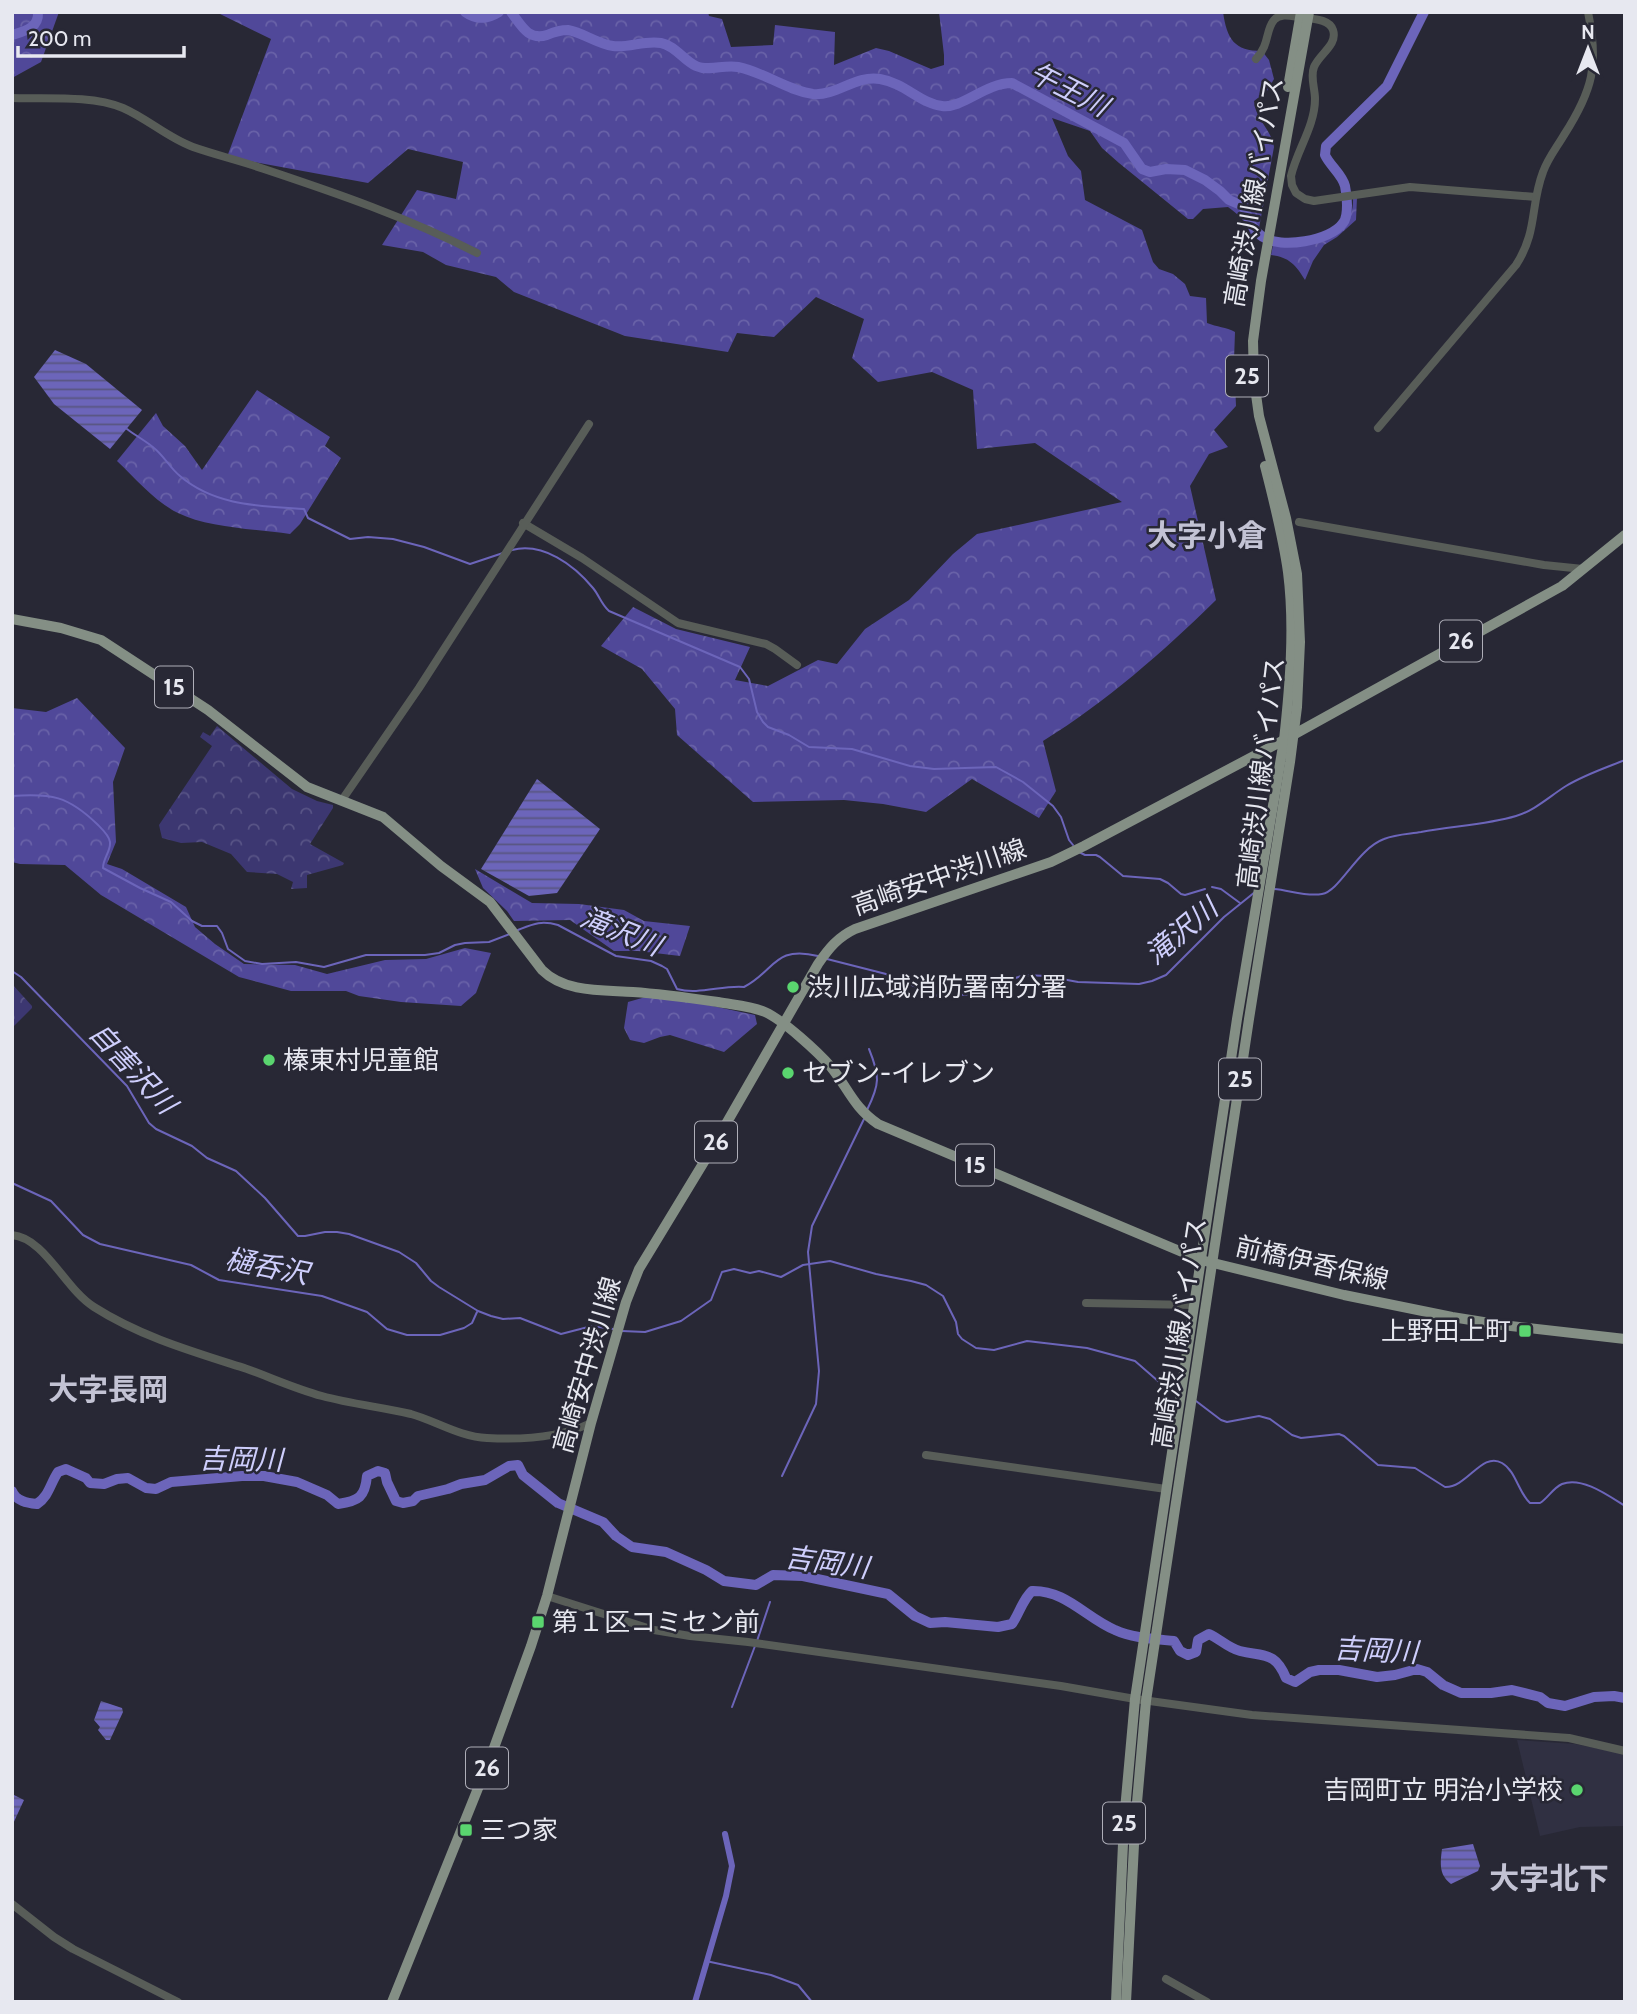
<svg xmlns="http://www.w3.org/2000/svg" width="1637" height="2014" font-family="Cabin,'Noto Sans JP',sans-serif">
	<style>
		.built { fill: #303042 }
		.forest { fill: url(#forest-crowns) }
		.park { fill: url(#park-crowns) }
		.water { fill: url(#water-rules) }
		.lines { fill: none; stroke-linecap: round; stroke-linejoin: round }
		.stream { stroke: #6c65ba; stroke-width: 2 }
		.canal { stroke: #6c65ba; stroke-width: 6 }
		.river { stroke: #6c65ba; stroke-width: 10 }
		.minor { stroke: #585d58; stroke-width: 8 }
		.major { stroke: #848f85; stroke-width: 10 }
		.poi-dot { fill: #5ad56f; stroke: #282835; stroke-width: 2.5 }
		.labels { text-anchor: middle; stroke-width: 5; stroke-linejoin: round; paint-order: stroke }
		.shield { fill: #282835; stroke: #aeaeb8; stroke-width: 2 }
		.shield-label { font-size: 24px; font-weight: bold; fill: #e7e8f0 }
		.street-label { font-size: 26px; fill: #e7e8f0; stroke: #282835 }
		.poi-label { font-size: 26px; fill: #e7e8f0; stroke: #282835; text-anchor: start }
		.water-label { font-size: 28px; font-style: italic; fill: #cecefc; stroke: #282835 }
		.quarter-label { font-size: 30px; font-weight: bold; fill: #c3c3d4; stroke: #282835 }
	</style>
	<defs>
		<pattern id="forest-crowns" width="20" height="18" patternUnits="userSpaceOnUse" patternTransform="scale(1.75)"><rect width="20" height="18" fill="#504899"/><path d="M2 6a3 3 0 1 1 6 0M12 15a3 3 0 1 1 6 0" fill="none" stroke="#6962a8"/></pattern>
		<pattern id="park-crowns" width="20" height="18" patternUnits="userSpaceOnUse" patternTransform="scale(1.75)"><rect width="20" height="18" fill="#3c3771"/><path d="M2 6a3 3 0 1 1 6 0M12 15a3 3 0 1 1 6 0" fill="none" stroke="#585486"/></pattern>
		<pattern id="water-rules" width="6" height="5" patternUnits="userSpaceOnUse" patternTransform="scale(1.75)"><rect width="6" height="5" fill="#6c65ba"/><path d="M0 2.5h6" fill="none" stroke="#585681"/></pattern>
	</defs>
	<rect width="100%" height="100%" fill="#282835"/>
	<path class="built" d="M1517,1740L1575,1744L1625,1754V1826L1580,1827L1540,1836Z"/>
	<g class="forest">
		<path d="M12,12H59L41,62L12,78Z"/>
		<path d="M216,12H708L709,16L722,19L731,47L773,45L775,25L835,32L834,65L876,48L889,51L931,69L944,65V55L939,12H1223C1227,39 1234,51 1262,51L1269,60L1274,79L1267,91L1254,101C1255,119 1272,130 1274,147L1259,228L1252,241C1250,226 1241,216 1228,207L1203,209L1193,219H1188L1119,163L1102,148L1090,131L1052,118L1068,156L1081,171L1085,200L1142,230L1153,262L1159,269L1173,274L1185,284L1190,296L1206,298L1207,323C1217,327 1226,327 1235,332L1234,360L1236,406L1214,430L1228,447L1209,454L1190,486L1216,600C1163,652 1106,702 1043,741L1056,791L1039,818L972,779L926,812L883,804L844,800L753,802L677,735L675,709L642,669L601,646L633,607L676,629L750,647L735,680L768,686L818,660L837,664L865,629L909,600L953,554L977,534L1122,502L1035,443L977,449L973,390L932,372L878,382L852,358L864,319L816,297L774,337L737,333L728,352L625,336L514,292L496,277L446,265L423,252L382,245L417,190L456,199L463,162L408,149L368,183L227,157L271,39Z"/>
		<path d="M1357,197L1356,220L1337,237L1324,245L1313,261L1305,280C1296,265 1289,257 1271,255L1273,245C1305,245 1355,240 1353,198Z"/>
		<path d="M257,390L330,437L325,446L341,458L300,524L290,534C256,529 208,528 178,513C155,502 135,478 117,461L156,413L163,426L185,446L202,470Z"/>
		<path d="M77,698L125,748L113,782L116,842L107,864L122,869L186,907L195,927L215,944L244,964L295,965L327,974L385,960L426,959L465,948L491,953L476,993L461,1006L401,1002L359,996L346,991H291L239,977L101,895L65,865L20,864L12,862V708L46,712Z"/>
		<path d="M475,869L532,903L579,904L624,910L644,921L690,926L680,956L638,951H614L570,920L514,921L507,911L483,888Z"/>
		<path d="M656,994L755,1015L757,1024L724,1052L670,1035L660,1037L644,1043L630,1040L624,1028L628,1002Z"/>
	</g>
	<g class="park">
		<path d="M217,726L292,789L317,801L333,805V808L310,844L344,863L343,865L307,875V888L291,889L293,882L277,874L247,872L231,854L202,842L181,843L162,838L159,825L212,746L200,737L203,732L210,736Z"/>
		<path d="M12,984L32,1006V1008L12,1028Z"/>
	</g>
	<g class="water">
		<path d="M55,350L86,364L142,410L110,449L54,404L34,377Z"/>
		<path d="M537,779L600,829L557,893L529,896L481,869Z"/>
		<path d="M101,1701L122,1708L123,1712L110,1740H106L98,1730L100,1727L94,1720Z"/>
		<path d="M12,1794L24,1800L12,1826Z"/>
		<path d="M1473,1844L1480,1866L1478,1871L1451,1884C1439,1875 1440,1864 1442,1849Z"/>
	</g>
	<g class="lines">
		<g class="stream">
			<path d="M127,429C136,436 146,441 154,448C164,456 170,468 180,476C215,506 260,506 304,509L308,518L350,539L368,537L393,539L424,547L470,564L503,553"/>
			<path d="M512,550C543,542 574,565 593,588C599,595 601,604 609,611L740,667L749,679L757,712L763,722L768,727L789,735L809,747L852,749L910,766L934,769L996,767L1023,782L1053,806L1061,817L1069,840L1073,845"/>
			<path d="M12,796C51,793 68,796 97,824C102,829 109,835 110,842C111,851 103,858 103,868L140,888L171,902L192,921L202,926H217L222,933L228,949L245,961L262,964L296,962L324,967L366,955H425L439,953L455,945L465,943L489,942L510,934"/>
			<path d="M1079,852L1085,855H1096L1100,857L1123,876L1160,879L1168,883L1181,894L1185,895L1205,889"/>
			<path d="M1212,887L1221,889L1240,903"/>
			<path d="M1274,889C1289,890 1306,897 1322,894C1340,891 1357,849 1384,839C1396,834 1409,834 1421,832C1452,826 1486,825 1516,816C1534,811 1550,796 1566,786C1584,775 1605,768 1625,760"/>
			<path d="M518,930C533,924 541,920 558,925L616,956L651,961L662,966L667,969L677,989C699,995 722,985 744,987C775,971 774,945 818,956"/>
			<path d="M827,959L886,974L940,997L971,994L1024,975L1046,976L1078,982L1139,984L1152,981L1166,975L1224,917L1255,892"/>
			<path d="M12,971L21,977L127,1086L149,1123L156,1129L192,1146L207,1158L236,1171L265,1198L298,1236H305L325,1232H337L349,1234L399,1252L416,1263L431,1281L439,1287L478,1311L491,1316L503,1319L520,1318L561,1334L592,1326L613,1329"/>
			<path d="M867,1110C880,1084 880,1076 869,1049"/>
			<path d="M12,1183L51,1201L83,1235L100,1244L191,1265L219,1280L322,1296L367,1312L387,1329L407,1335H440L464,1328L472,1323L477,1312"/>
			<path d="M622,1331L645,1332L681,1321L711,1300L722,1272L734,1269L750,1273L759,1271L781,1277L803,1265L830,1261L876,1274L911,1281L926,1285L943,1296L956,1322L958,1334L962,1339L976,1348L994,1350L1027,1341L1087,1348L1135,1361L1166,1388L1178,1393"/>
			<path d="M1196,1401L1221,1420L1227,1422L1259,1416L1270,1419L1292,1435L1301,1438L1339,1434L1344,1436L1378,1465L1415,1468L1445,1487C1467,1488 1482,1451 1502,1463C1516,1471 1518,1492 1530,1503H1540C1548,1498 1553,1488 1562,1484C1582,1476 1609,1496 1625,1506"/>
			<path d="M782,1476L816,1404L819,1371L808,1252L812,1226L864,1119"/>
			<path d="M757,1641L770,1602"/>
			<path d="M732,1707L755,1646"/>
			<path d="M706,1961L771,1975L798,1985L812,2002"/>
		</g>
		<path class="canal" d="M695,2002L726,1896L732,1866L725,1834"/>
		<g class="river">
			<path d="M465,12C476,20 488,19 499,12"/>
			<path d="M511,12C521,25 528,41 547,35C554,32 560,30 568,30C582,32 597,44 613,46C629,48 645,40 661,43C676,46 683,60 696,66C709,72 724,64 738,67C764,72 786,90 813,94C837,96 855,75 880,79C905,83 921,104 942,106C962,109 985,83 1012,83L1124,143L1142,169L1150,172L1166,169L1185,170L1205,180L1220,191L1229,200L1243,206C1248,217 1252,230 1263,237C1280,249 1331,241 1343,223C1349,216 1347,195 1345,186C1342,174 1330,166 1325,155L1326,146L1387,86L1424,12"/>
			<path d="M12,35C25,31 39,28 38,12"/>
			<path d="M12,1491C16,1501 27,1503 37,1504C49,1496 50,1484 58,1472L66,1469L86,1478L90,1483L104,1484L117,1479L128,1478L146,1488L156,1489L171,1482L242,1476H264L297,1482L327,1495L338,1504C359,1501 365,1497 367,1476L378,1471L385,1473L387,1482L396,1501L403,1503L413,1501L418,1496L448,1489L461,1484L485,1480L509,1466L518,1465L523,1475L558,1503L603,1522L616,1536L632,1547L666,1552L706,1570L724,1581L756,1585L773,1575L803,1576L888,1594L915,1616L930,1623L945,1622L998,1627L1012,1624C1019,1614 1023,1599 1032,1591C1066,1590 1086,1618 1115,1630C1132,1638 1155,1639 1174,1641L1180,1651L1188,1655L1196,1652L1198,1640L1209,1634C1220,1639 1228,1648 1240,1651C1264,1657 1275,1651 1286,1678L1295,1682L1310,1672L1319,1670H1339L1377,1677L1395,1675L1417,1669L1427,1672L1443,1685L1461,1693H1491L1512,1690L1540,1697L1548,1703L1565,1706L1594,1697L1614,1696L1625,1698"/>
		</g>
		<g class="minor">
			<path d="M1256,59C1270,44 1265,31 1274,20C1280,13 1291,16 1299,17C1310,19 1329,18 1333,30C1338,45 1319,54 1314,67C1310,77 1315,88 1315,99C1315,126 1297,150 1291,176L1292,185L1296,193L1305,199L1314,201L1410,187L1536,197"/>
			<path d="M12,98C46,99 92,95 123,108C148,119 168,138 193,147C216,155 241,161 264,169C336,193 409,218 477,253"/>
			<path d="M1378,428L1516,265C1538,231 1530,206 1543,172C1548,158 1557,147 1564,135C1593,90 1599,65 1588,12"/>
			<path d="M1299,522L1544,565L1583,569"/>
			<path d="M523,523L582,558L678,623L766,644L775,649L797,665"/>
			<path d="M342,800L419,688L589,424"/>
			<path d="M12,1235C45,1238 65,1289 94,1307C141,1337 194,1352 247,1369C272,1378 296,1389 322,1396C351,1404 381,1407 411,1414C436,1421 460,1437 487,1438C522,1440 559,1438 591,1423"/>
			<path d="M1086,1303L1194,1305"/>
			<path d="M926,1455L1166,1489"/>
			<path d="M547,1596L654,1630L690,1636L748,1642L1061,1686L1135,1699L1252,1715L1569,1738L1625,1751"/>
			<path d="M12,1904L54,1937L73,1949L178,2002"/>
			<path d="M1166,1979L1207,2002"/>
		</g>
		<g class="major">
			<path d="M1288,87L1301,12"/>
			<path d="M12,619L61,628L101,640L208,710L307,787L383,817L441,866L490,902L542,970C565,993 603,990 633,992C662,994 690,998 718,1002C734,1005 751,1006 765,1012C783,1020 818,1052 831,1067C848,1088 854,1108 878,1124L1201,1260L1344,1295L1452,1317L1502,1325L1625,1339"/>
			<path d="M392,2002L491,1756L531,1646L547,1596L591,1423L626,1302L639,1269L707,1157L818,964C829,948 838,937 855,929L1051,862L1084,846L1284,740L1562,586L1625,535"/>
			<path d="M1116,2002L1124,1821L1135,1699L1237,1019L1284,740C1290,685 1295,627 1288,572C1283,536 1274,501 1265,466"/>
			<path d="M1126,2002L1135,1825L1146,1701L1249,1019L1290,762L1297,707L1300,642L1297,574L1286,518L1259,416L1254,380L1253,341L1261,281L1309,12"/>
		</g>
	</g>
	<g class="poi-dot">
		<circle cx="793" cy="987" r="7"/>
		<circle cx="269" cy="1060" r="7"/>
		<circle cx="788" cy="1073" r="7"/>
		<rect x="1518" y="1324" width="14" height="14" rx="3.5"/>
		<rect x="531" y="1615" width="14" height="14" rx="3.5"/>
		<circle cx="1577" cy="1790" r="7"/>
		<rect x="459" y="1823" width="14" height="14" rx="3.5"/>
	</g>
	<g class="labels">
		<g class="shield">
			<rect x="1226" y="355.5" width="42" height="41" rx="5"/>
			<rect x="1440" y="620.5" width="42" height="41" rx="5"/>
			<rect x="155" y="666.5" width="38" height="41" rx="5"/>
			<rect x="1219" y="1058.5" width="42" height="41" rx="5"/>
			<rect x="695" y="1121.5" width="42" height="41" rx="5"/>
			<rect x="956" y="1144.5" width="38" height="41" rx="5"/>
			<rect x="466" y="1747.5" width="42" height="41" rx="5"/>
			<rect x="1103" y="1802.5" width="42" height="41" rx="5"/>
		</g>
		<g class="shield-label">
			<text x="1247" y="384">25</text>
			<text x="1461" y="649">26</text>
			<text x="174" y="695">15</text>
			<text x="1240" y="1087">25</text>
			<text x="716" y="1150">26</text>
			<text x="975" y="1173">15</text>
			<text x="487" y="1776">26</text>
			<text x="1124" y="1831">25</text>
		</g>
		<g class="street-label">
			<text transform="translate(1254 192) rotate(-80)" y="9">高崎渋川線バイパス</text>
			<text transform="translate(1261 773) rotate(-83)" y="9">高崎渋川線バイパス</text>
			<text transform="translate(939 877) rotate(-19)" y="9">高崎安中渋川線</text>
			<text transform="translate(1312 1263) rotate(13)" y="9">前橋伊香保線</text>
			<text transform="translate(1179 1333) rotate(-81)" y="9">高崎渋川線バイパス</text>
			<text transform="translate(587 1365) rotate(-74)" y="9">高崎安中渋川線</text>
		</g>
		<g class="poi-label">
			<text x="807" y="996">渋川広域消防署南分署</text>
			<text x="283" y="1069">榛東村児童館</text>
			<text x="802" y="1082">セブン-イレブン</text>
			<text x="1511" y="1340" text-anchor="end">上野田上町</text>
			<text x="552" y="1631">第１区コミセン前</text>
			<text x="1563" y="1799" text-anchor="end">吉岡町立 明治小学校</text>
			<text x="480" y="1839">三つ家</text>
		</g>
		<g class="water-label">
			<text transform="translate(1069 89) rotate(27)" y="10">午王川</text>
			<text transform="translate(621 931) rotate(22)" y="10">滝沢川</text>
			<text transform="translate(1181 931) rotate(-40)" y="10">滝沢川</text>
			<text transform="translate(133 1068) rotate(47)" y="10">自害沢川</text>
			<text transform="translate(267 1266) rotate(11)" y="10">樋呑沢</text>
			<text transform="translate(241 1459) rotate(1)" y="10">吉岡川</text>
			<text transform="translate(827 1562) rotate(8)" y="10">吉岡川</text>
			<text transform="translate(1376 1650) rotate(3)" y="10">吉岡川</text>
		</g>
		<g class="quarter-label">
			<text x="1207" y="546">大字小倉</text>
			<text x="108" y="1400">大字長岡</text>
			<text x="1549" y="1889">大字北下</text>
		</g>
	</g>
	<rect width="1637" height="2014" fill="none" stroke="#e7e8f0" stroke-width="28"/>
	<g transform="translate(1588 49)" stroke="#282835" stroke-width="5" paint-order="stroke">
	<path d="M0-5L12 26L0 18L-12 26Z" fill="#e7e8f0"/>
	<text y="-10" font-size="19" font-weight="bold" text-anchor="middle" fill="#e7e8f0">N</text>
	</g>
	<path d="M18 46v10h166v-10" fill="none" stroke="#e7e8f0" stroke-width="3.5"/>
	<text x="28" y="46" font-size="21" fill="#e7e8f0" stroke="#282835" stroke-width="5" paint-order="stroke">200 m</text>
</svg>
